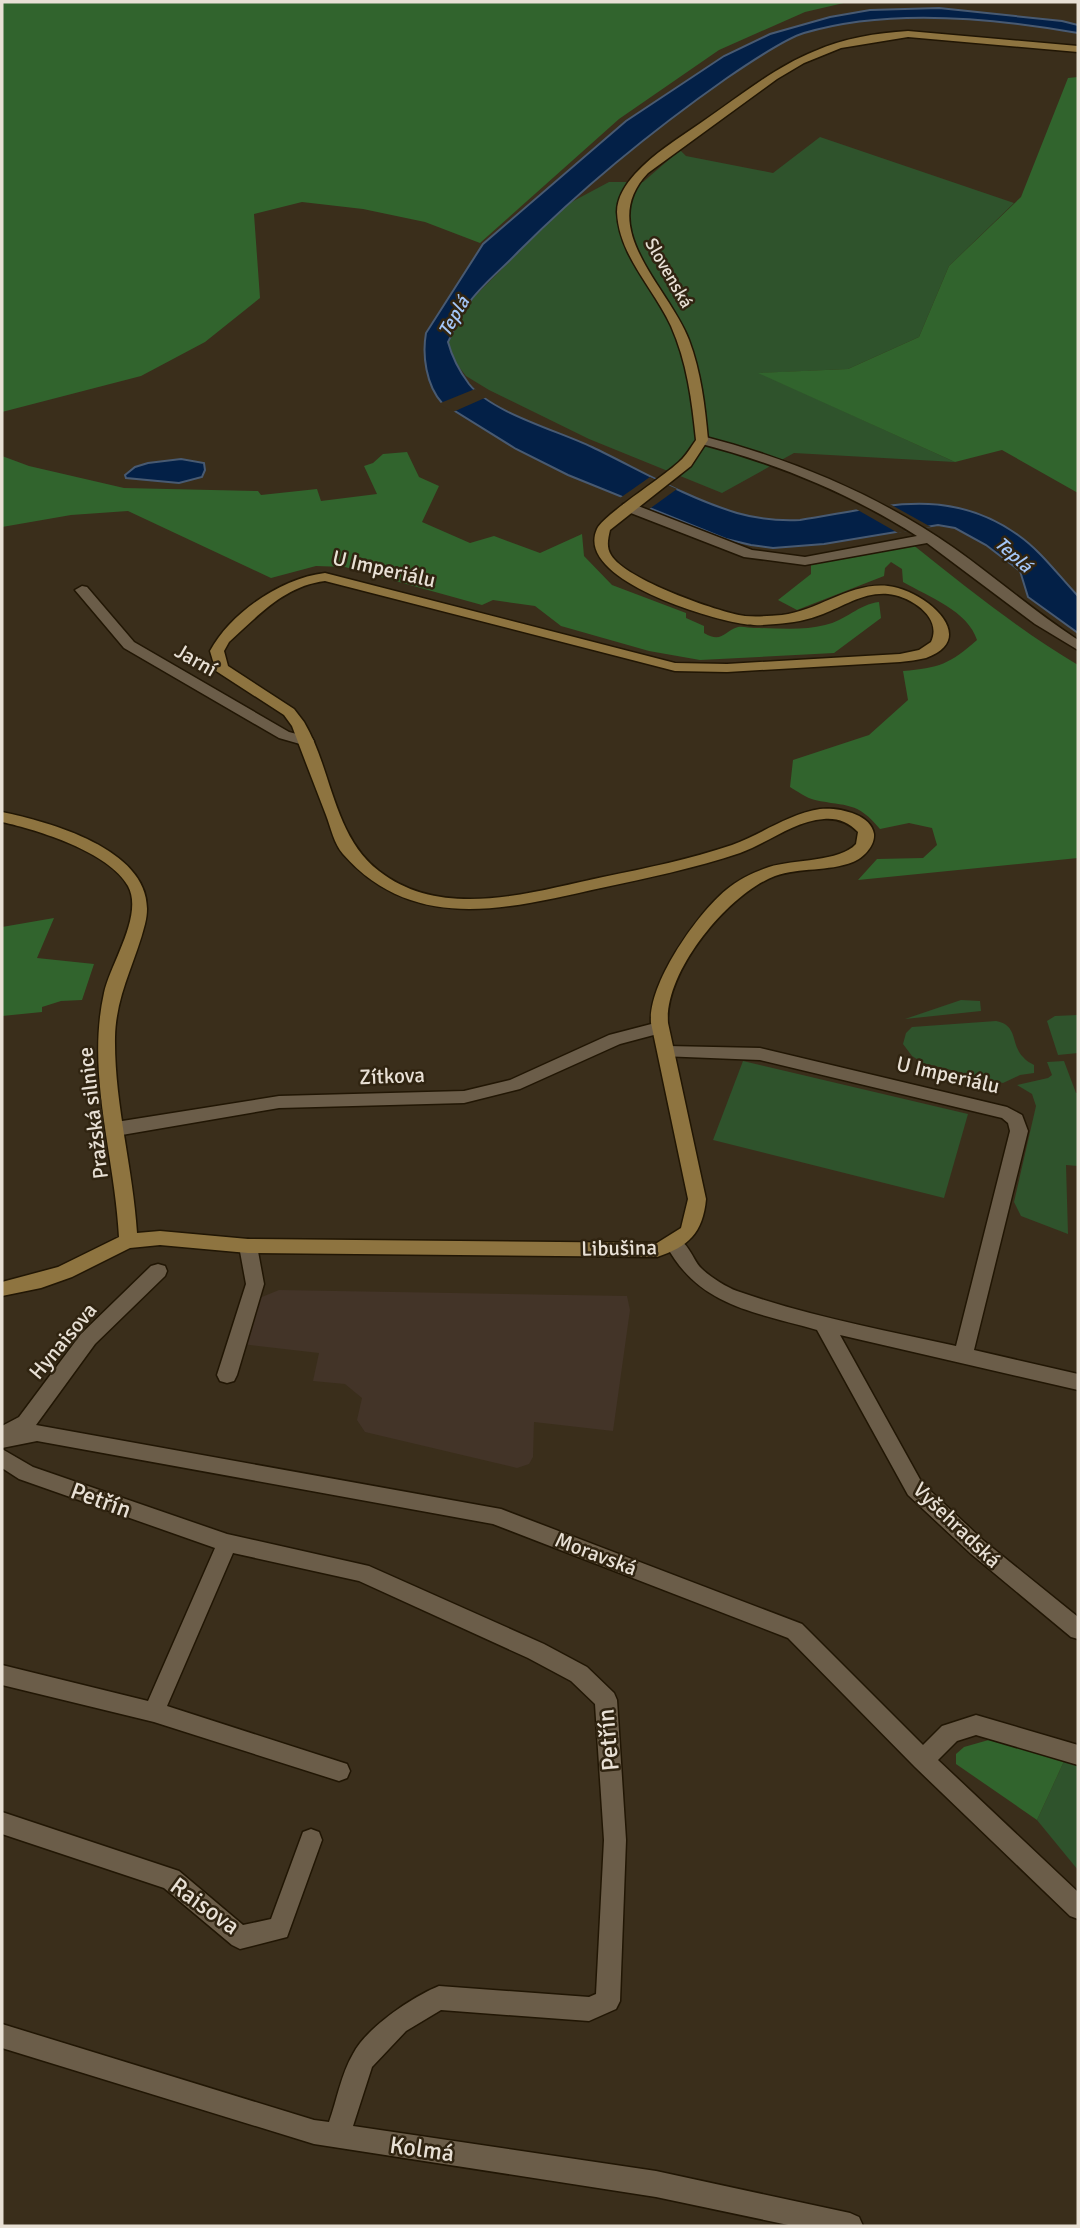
<svg xmlns="http://www.w3.org/2000/svg" width="1080" height="2228" font-family="Signika,sans-serif">
	<style>
		.education { fill: #433428 }
		.green { fill: #2f532c }
		.forest { fill: #31642d }
		.water { fill: #032047; stroke: #485a72; stroke-width: 2 }
		.pier { fill: #3a2e1b }
		.lines { fill: none; stroke-linecap: round; stroke-linejoin: round }
		.street-casing { stroke: #211604; stroke-width: 3 }
		.secondary-casing { stroke: #211604; stroke-width: 3 }
		.street { fill: #6b5d49; fill-rule: evenodd }
		.secondary { fill: #8e7440; fill-rule: evenodd }
		.labels { text-anchor: middle; stroke-width: 5; stroke-linejoin: round; paint-order: stroke }
		.far-street-label { font-size: 18px; fill: #e8e0d5; stroke: #302411 }
		.far-water-label { font-size: 19px; font-style: italic; fill: #a4c6f7; stroke: #302411 }
		.street-label { font-size: 21px; fill: #e8e0d5; stroke: #302411 }
		.near-street-label { font-size: 24px; fill: #e8e0d5; stroke: #302411 }
	</style>
	<rect width="100%" height="100%" fill="#3a2e1b"/>
	<path class="education" d="M279,1290L627,1296L630,1310L613,1431L534,1422L533,1457L529,1464L517,1468L365,1432L357,1420L362,1398L345,1384L313,1381L319,1353L242,1344L257,1299Z"/>
	<g class="green">
		<path d="M820,137L1014,203L949,266L919,337L848,369L760,373L955,462L794,453L722,493L589,439L489,390L466,376L456,363L448,342L470,301L566,205L609,182H643L680,150L686,156L773,173Z"/>
		<path d="M961,1000L980,1001L981,1011L905,1019Z"/>
		<path d="M1078,1015V1053L1058,1055L1047,1021L1055,1016Z"/>
		<path d="M996,1021C1019,1025 1010,1045 1024,1058C1026,1061 1031,1063 1034,1065V1073L1020,1075L1003,1083L923,1063L912,1056L903,1044L906,1033L912,1027Z"/>
		<path d="M743,1061L968,1114L944,1198L713,1140Z"/>
		<path d="M1064,1061L1076,1093H1078V1166L1066,1165L1068,1234L1021,1216L1014,1202L1036,1106L1032,1094L1017,1085L1048,1078L1052,1075L1047,1062Z"/>
		<path d="M1065,1759L1078,1764V1870L1037,1820Z"/>
	</g>
	<g class="forest">
		<path d="M2,2H848L805,12L719,50L619,119L480,243L425,222L363,209L302,202L254,214L260,298L205,342L141,376L2,412Z"/>
		<path d="M1078,77V493L1002,450L955,462L758,373L848,369L919,337L949,266L1021,197L1068,78Z"/>
		<path d="M407,452L419,477L439,486L422,522L470,543L494,536L540,553L582,534L584,556L612,585L686,613V618L704,626V633C722,644 724,631 738,627C742,626 750,628 754,628C777,628 803,631 825,625C845,621 859,604 879,602L881,618L834,653L700,660L649,651L561,626L535,606L493,600L482,605L345,567L316,566L271,578L128,511L71,515L2,527V456L29,466L124,488L258,491L261,495L317,489L321,501L377,494L364,466L373,463L383,454Z"/>
		<path d="M912,544C966,587 1019,630 1078,665V858L858,880L877,859L923,858L937,845L932,828L909,823L880,829C857,801 847,807 815,800C806,798 797,791 790,787L793,760L869,735L908,700L903,671C939,668 950,664 977,640C968,611 929,597 903,582L902,569L891,562L885,568L884,576L797,610L778,600L811,574V562Z"/>
		<path d="M54,918L37,958L94,964L82,1000L61,1001L42,1007V1012L2,1016V927Z"/>
		<path d="M992,1739L1065,1759L1037,1820L956,1764V1754L964,1747Z"/>
	</g>
	<g class="water">
		<path d="M939,8L1062,21L1078,25V33C994,18 887,8 804,33C784,39 746,65 727,78C653,130 583,187 519,251C504,267 485,282 471,300C461,312 455,328 448,342C452,357 460,372 469,384C492,413 559,431 592,447C640,470 685,497 737,513C758,519 779,521 800,520C879,508 947,484 1018,535C1041,551 1058,575 1078,596V633L1028,597L1020,571L986,545L955,528L938,525L824,544L773,548L751,545L726,539L568,475L516,449L442,403C426,385 422,355 426,333L483,244L626,121L724,56L770,34L830,17L870,10Z"/>
		<path d="M181,459L204,463L205,470L202,477L179,483L126,478L125,475L135,467L148,463Z"/>
	</g>
	<g class="pier">
		<path d="M475,389L487,397L453,412L438,404Z"/>
		<path d="M650,477L677,489L648,510L620,498Z"/>
		<path d="M888,503L931,527L898,533L856,509Z"/>
	</g>
	<g class="lines">
		<defs>
			<g id="street">
				<path d="M702,436C792,459 878,495 954,548C996,578 1035,612 1078,640V650L1035,624L927,543L805,565L744,557L623,510V504H633L752,550L805,557L917,536C849,493 776,463 698,443V437Z"/>
				<path d="M82,586L87,587L134,642L289,732L312,738L314,741L312,744L307,746L279,738L124,648L75,590Z"/>
				<path d="M659,1022L665,1024L667,1028L665,1032L620,1044L520,1089L464,1103L279,1108L116,1136L110,1134L107,1129L110,1124L116,1122L279,1096L464,1091L510,1080L609,1035Z"/>
				<path d="M667,1046L760,1048L1007,1107L1022,1115L1028,1131L974,1350L1078,1374V1390L840,1335L922,1483L984,1541L1078,1617V1639L1071,1637L970,1553L908,1495L817,1330C756,1312 699,1307 666,1245L668,1240C687,1234 691,1258 701,1268C710,1277 726,1287 737,1291C808,1316 883,1330 956,1346L1010,1131L1008,1123L1002,1118L760,1060L661,1056L658,1052Z"/>
				<path d="M248,1239L255,1241L257,1246L264,1284L237,1375L234,1381L227,1383L220,1381L217,1375L246,1284L239,1246L241,1241Z"/>
				<path d="M158,1264L165,1266L167,1271L165,1276L95,1344L36,1425L501,1509L802,1624L923,1745L942,1726L976,1715L1078,1745V1765L976,1735L957,1741L938,1760L1078,1892V1919L1070,1916L915,1767L788,1638L493,1524L37,1441L2,1448V1426L19,1417L81,1334L151,1266Z"/>
				<path d="M2,1449L33,1467L227,1534L369,1566L544,1644L587,1667L614,1693L617,1700L626,1840L620,2001L616,2009L589,2021L441,2010L406,2031L372,2067L353,2126L656,2171L850,2213L859,2217L863,2226H793L656,2197L314,2144L2,2048V2024L314,2120L329,2122C337,2100 341,2074 353,2054C366,2028 412,1997 439,1986L589,1997L596,1994L604,1840L595,1704L571,1681L528,1658L359,1581L233,1553L167,1706L347,1764L350,1771L347,1778L339,1781L154,1722L2,1685V1665L148,1701L215,1548L19,1479L2,1468Z"/>
				<path d="M2,1812L179,1871L243,1925L271,1919L303,1832L311,1829L319,1832L322,1840L287,1937L240,1949L232,1945L164,1888L2,1834Z"/>
			</g>
			<path id="secondary" d="M908,31L1078,46V52L908,37L841,48L804,63L777,79L648,173C595,228 669,287 689,340C701,372 705,406 708,440L691,466L610,530C608,539 606,547 611,555C625,579 717,612 745,616C757,617 770,616 782,615C818,611 851,582 888,586C925,590 981,638 926,658C918,660 908,661 900,662L727,672L675,671L325,581C284,586 258,616 229,642L224,651L228,666L294,709L304,722C332,769 333,836 379,871C443,921 532,892 603,877C647,868 690,859 732,845C762,834 788,814 820,809C836,807 871,813 874,834C875,846 863,858 853,862C828,872 800,867 775,876C728,894 664,972 668,1023L706,1199C703,1233 688,1247 657,1257L248,1253L160,1245L130,1248L72,1277L41,1288L2,1296V1282L58,1267L119,1237C115,1156 86,1074 104,993C110,964 144,915 128,886C109,852 38,830 2,822V812C54,823 163,853 145,924C135,964 116,994 115,1037C114,1103 133,1167 137,1233L160,1231L248,1239L657,1243L681,1228L688,1199L651,1023C648,984 696,915 726,890C739,879 754,872 769,867C794,859 840,862 856,844L858,832C848,822 838,818 824,819C794,821 768,843 740,853C695,868 648,878 601,888C510,908 414,935 343,854C334,844 331,828 326,815C315,786 303,756 292,726L284,715L216,671L210,651C231,612 282,578 325,573L675,663L727,664L900,654L919,650L931,642C943,617 910,596 888,594C864,592 844,606 823,614C808,620 792,623 776,624C765,625 754,626 744,624C709,619 574,579 597,529C603,515 665,476 680,461C686,456 691,447 696,440C692,401 687,362 671,326C653,287 619,256 617,212C617,197 626,184 635,174C654,153 679,138 702,122C739,97 773,68 815,51C844,38 876,33 908,31Z"/>
		</defs>
		<use href="#street" class="street-casing"/>
		<use href="#secondary" class="secondary-casing"/>
		<use href="#street" class="street"/>
		<use href="#secondary" class="secondary"/>
	</g>
	<g class="labels">
		<g class="far-street-label">
			<text transform="translate(669 273) rotate(60)" y="6">Slovenská</text>
		</g>
		<g class="far-water-label">
			<text transform="translate(453 316) rotate(-60)" y="7">Teplá</text>
			<text transform="translate(1014 554) rotate(42)" y="7">Teplá</text>
		</g>
		<g class="street-label">
			<text transform="translate(384 569) rotate(13)" y="7">U Imperiálu</text>
			<text transform="translate(196 660) rotate(30)" y="7">Jarní</text>
			<text transform="translate(948 1075) rotate(13)" y="7">U Imperiálu</text>
			<text transform="translate(392 1076) rotate(-2)" y="7">Zítkova</text>
			<text transform="translate(93 1113) rotate(-97)" y="7">Pražská silnice</text>
			<text transform="translate(619 1248) rotate(-1)" y="7">Libušina</text>
			<text transform="translate(63 1341) rotate(-50)" y="7">Hynaisova</text>
			<text transform="translate(957 1525) rotate(44)" y="7">Vyšehradská</text>
			<text transform="translate(596 1554) rotate(21)" y="7">Moravská</text>
		</g>
		<g class="near-street-label">
			<text transform="translate(101 1500) rotate(20)" y="8">Petřín</text>
			<text transform="translate(608 1740) rotate(-95)" y="8">Petřín</text>
			<text transform="translate(205 1906) rotate(36)" y="8">Raisova</text>
			<text transform="translate(422 2149) rotate(8)" y="8">Kolmá</text>
		</g>
	</g>
	<rect width="1080" height="2228" fill="none" stroke="#e8e0d5" stroke-width="7"/>
</svg>
